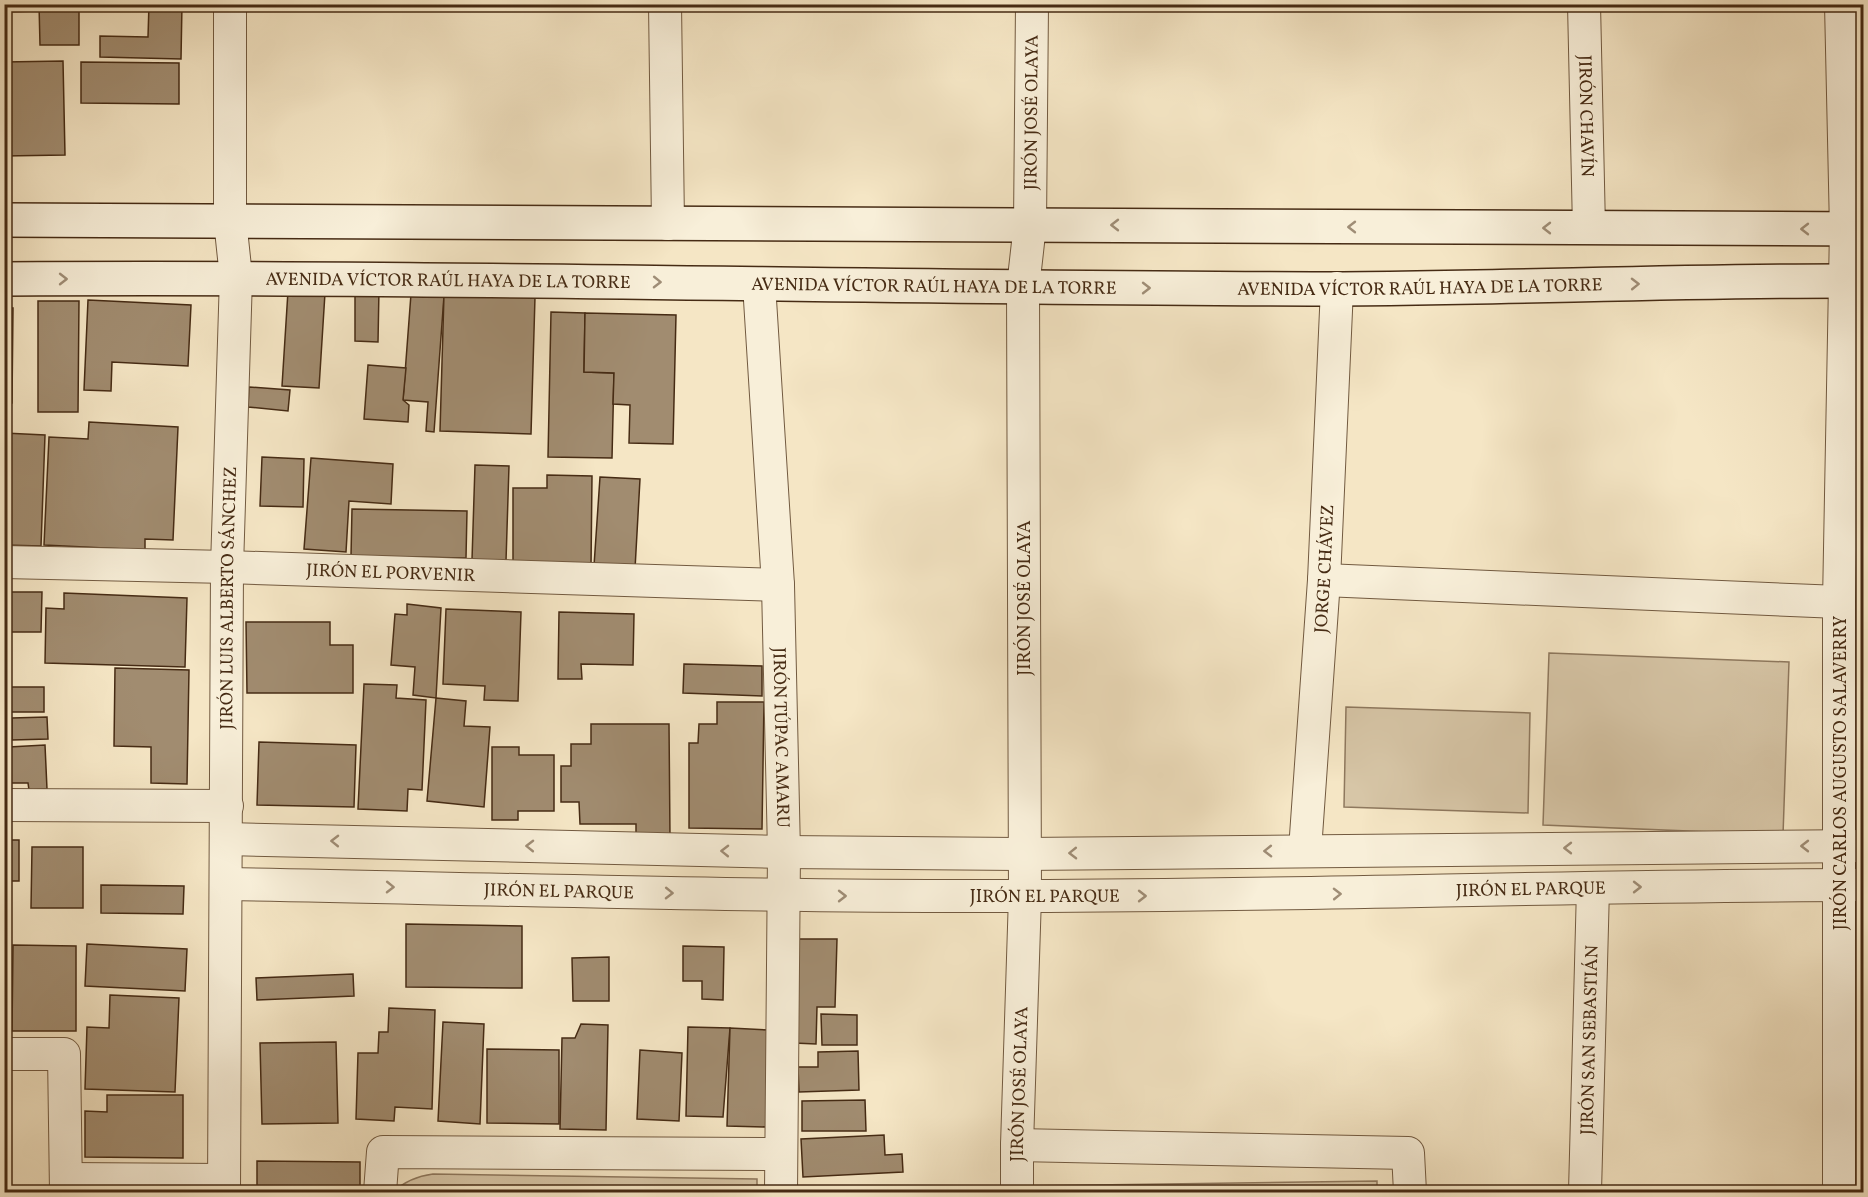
<svg xmlns="http://www.w3.org/2000/svg" width="1868" height="1197" font-family="Vollkorn,serif">
	<style>
		.green { fill: #d7c6a7; stroke: #8e785e; stroke-width: 1.5 }
		.building { fill: #a18c70; stroke: #462b14; stroke-width: 1.5 }
		.lines { fill: none; stroke-linecap: round; stroke-linejoin: round }
		.street-casing { stroke: #725a40; stroke-width: 34 }
		.secondary-casing { stroke: #462b14; stroke-width: 36 }
		.street { stroke: #f8efd9; stroke-width: 32 }
		.secondary { stroke: #f8efd9; stroke-width: 33 }
		.oneway { stroke: #9f8d76 }
		.labels { text-anchor: middle; stroke-width: 4.5; stroke-linejoin: round; paint-order: stroke }
		.street-label { font-size: 18px; fill: #462b14; stroke: #f8efd9 }
	</style>
	<rect width="100%" height="100%" fill="#f5e6c5"/>
	<filter id="stains"><feTurbulence type="fractalNoise" baseFrequency=".00333" numOctaves="4"/><feColorMatrix values="0 0 0 0 .2 0 0 0 0 .09 0 0 0 0 .02 0 0 0 .5 -.17"/></filter>
	<radialGradient id="worn" r=".72"><stop offset=".6" stop-color="#630" stop-opacity="0"/><stop offset="1" stop-color="#630" stop-opacity=".3"/></radialGradient>
	<g class="green">
		<path d="M1549,653L1789,662L1783,835L1543,825Z"/>
		<path d="M1346,707L1530,713L1528,813L1344,807Z"/>
		<path d="M433,1174L757,1179V1192H393C405,1181 417,1176 433,1174Z"/>
		<path d="M1377,1181V1192H1022V1186Z"/>
	</g>
	<g class="building">
		<path d="M4,4H37V11L4,12Z"/>
		<path d="M39,4H79V45H40Z"/>
		<path d="M149,4H182L181,59L100,57V36L148,37Z"/>
		<path d="M63,61L65,155L4,156V62Z"/>
		<path d="M81,62L179,63V104L81,103Z"/>
		<path d="M355,289H379L378,342L355,341Z"/>
		<path d="M288,291L325,293L319,388L282,386Z"/>
		<path d="M411,294L444,296L434,432L426,431L428,402L403,400Z"/>
		<path d="M444,294L535,297L531,434L440,431Z"/>
		<path d="M88,300L191,305L188,366L112,362L111,391L84,390Z"/>
		<path d="M38,301H79L78,412H38Z"/>
		<path d="M4,308H13L12,403L4,402Z"/>
		<path d="M551,312L585,313L584,372L614,373L612,458L548,457Z"/>
		<path d="M585,313L676,315L673,444L629,443L630,405L613,404L614,373L584,372Z"/>
		<path d="M368,365L406,368L403,400L409,405L408,422L364,419Z"/>
		<path d="M249,387L290,390L288,411L248,407Z"/>
		<path d="M89,422L178,427L173,540L145,539V550L44,545L49,437L88,439Z"/>
		<path d="M4,433L45,435L41,546L4,545Z"/>
		<path d="M262,457L304,459L303,507L260,506Z"/>
		<path d="M311,458L393,464L391,504L349,501L346,552L304,549Z"/>
		<path d="M475,465L509,466L506,561L472,560Z"/>
		<path d="M547,475L592,476L591,567H513V488H547Z"/>
		<path d="M600,477L640,479L635,569L594,566Z"/>
		<path d="M352,509L467,511L466,558L351,556Z"/>
		<path d="M4,592H42L41,632H4Z"/>
		<path d="M64,593L187,598L185,667L45,663L46,608L64,609Z"/>
		<path d="M407,604L441,608L436,698L413,695L415,667L391,665L395,614L407,615Z"/>
		<path d="M446,609L521,612L518,701L484,700L485,686L443,684Z"/>
		<path d="M559,612L634,614L633,665L581,664L582,679H558Z"/>
		<path d="M246,622H330V645H353V693H247Z"/>
		<path d="M684,664L762,666V696L683,693Z"/>
		<path d="M115,668L189,670L187,784L151,783V747L114,746Z"/>
		<path d="M364,684L397,685L396,698L426,700L422,790L408,789L407,811L358,809Z"/>
		<rect x="4" y="687" width="40" height="25"/>
		<path d="M436,698L466,701L464,726L490,727L484,807L427,801Z"/>
		<path d="M717,702H764L762,829L689,828V743H698L699,724H717Z"/>
		<path d="M47,717L48,739L12,740V718Z"/>
		<path d="M591,724H669L670,837H636V824H580L579,802H561V766H571V744H591Z"/>
		<path d="M259,742L356,745L354,807L257,805Z"/>
		<path d="M45,745L47,789L29,790L28,783H11L9,747Z"/>
		<path d="M492,747H519V755H554V811H518V820H492Z"/>
		<rect x="4" y="840" width="15" height="41"/>
		<path d="M32,847H83V908H31Z"/>
		<path d="M101,885L184,886L183,914L101,913Z"/>
		<path d="M406,924L522,926V988L406,987Z"/>
		<path d="M796,939H837L835,1007H817L816,1044L794,1043Z"/>
		<path d="M87,944L187,949L185,991L85,986Z"/>
		<path d="M13,945L76,946V1031H12Z"/>
		<path d="M683,946L724,947L723,1000L702,999V981H683Z"/>
		<path d="M4,952H6L4,1008Z"/>
		<path d="M609,957V1001H573L572,958Z"/>
		<path d="M353,974L354,996L257,1000L256,978Z"/>
		<path d="M110,995L179,998L175,1092L85,1089L87,1027L109,1028Z"/>
		<path d="M389,1008L435,1010L432,1109L395,1107L394,1121L356,1119L358,1053H378L379,1032H388Z"/>
		<path d="M821,1014L857,1015V1045H822Z"/>
		<path d="M443,1022L484,1024L480,1124L438,1121Z"/>
		<path d="M581,1024L608,1025L606,1130L560,1129L562,1038H575Z"/>
		<path d="M688,1027L730,1028L723,1117L686,1116Z"/>
		<path d="M730,1028L769,1030L767,1127L727,1126Z"/>
		<path d="M336,1042L338,1123L262,1124L260,1043Z"/>
		<path d="M487,1049L559,1050V1124L487,1123Z"/>
		<path d="M640,1050L682,1053L679,1121L637,1119Z"/>
		<path d="M858,1051L859,1090L799,1092L798,1067H818V1052Z"/>
		<path d="M107,1095H183V1158L85,1157V1111L107,1112Z"/>
		<path d="M865,1100L866,1131H802V1101Z"/>
		<path d="M884,1135L885,1155L902,1154L903,1172L803,1177L801,1139Z"/>
		<path d="M257,1161L360,1162V1192H257Z"/>
	</g>
	<g class="lines">
		<defs>
			<g id="street">
				<path d="M665,4L668,224"/>
				<path id="s1" d="M1584,4L1589,228"/>
				<path id="s2" d="M759,284L778,585L784,852L781,1192"/>
				<path id="s3" d="M4,562L227,567L778,585"/>
				<path d="M1324,580L1839,602"/>
				<path d="M4,805L227,806"/>
				<path d="M227,839L784,852L1024,854L1864,846"/>
				<path id="s4" d="M1305,850L1324,580L1337,288"/>
				<path id="s5" d="M227,884C493,889 758,897 1024,896C1304,896 1584,885 1864,885"/>
				<path d="M4,1054H64L66,1192"/>
				<path d="M1017,1145L1408,1153L1410,1192"/>
				<path d="M66,1179L224,1180"/>
				<path id="s6" d="M224,1192L227,567L236,277L230,220V4"/>
				<path d="M380,1192L383,1152L781,1154"/>
				<path id="s7" d="M1017,1192V1145L1025,896L1023,287L1030,225L1032,4"/>
				<path id="s8" d="M1585,1192L1593,888"/>
				<path d="M1839,1192V602L1846,229L1841,4"/>
			</g>
			<g id="secondary">
				<path d="M4,220L1864,229"/>
				<path id="s9" d="M4,279C440,276 876,288 1312,289C1496,289 1680,280 1864,281"/>
			</g>
		</defs>
		<use href="#street" class="street-casing"/>
		<use href="#secondary" class="secondary-casing"/>
		<use href="#street" class="street"/>
		<use href="#secondary" class="secondary"/>
	</g>
	<defs><path id="oneway-chevron" d="M-2-3.5L2.5 0L-2 3.5" fill="none" stroke-width="1.6" stroke-linecap="round" stroke-linejoin="round" transform="scale(1.5)"/></defs>
	<g class="oneway">
		<use href="#oneway-chevron" transform="translate(1115 225) rotate(-180)"/>
		<use href="#oneway-chevron" transform="translate(1352 227) rotate(-180)"/>
		<use href="#oneway-chevron" transform="translate(1547 228) rotate(-180)"/>
		<use href="#oneway-chevron" transform="translate(1805 229) rotate(-180)"/>
		<use href="#oneway-chevron" transform="translate(63 279)"/>
		<use href="#oneway-chevron" transform="translate(657 282) rotate(1)"/>
		<use href="#oneway-chevron" transform="translate(1635 284) rotate(-1)"/>
		<use href="#oneway-chevron" transform="translate(1146 288)"/>
		<use href="#oneway-chevron" transform="translate(335 841) rotate(-179)"/>
		<use href="#oneway-chevron" transform="translate(530 846) rotate(-179)"/>
		<use href="#oneway-chevron" transform="translate(1805 846) rotate(180)"/>
		<use href="#oneway-chevron" transform="translate(1568 848) rotate(180)"/>
		<use href="#oneway-chevron" transform="translate(725 851) rotate(-179)"/>
		<use href="#oneway-chevron" transform="translate(1268 851) rotate(179)"/>
		<use href="#oneway-chevron" transform="translate(1073 853) rotate(179)"/>
		<use href="#oneway-chevron" transform="translate(390 887) rotate(1)"/>
		<use href="#oneway-chevron" transform="translate(1637 887)"/>
		<use href="#oneway-chevron" transform="translate(669 893) rotate(1)"/>
		<use href="#oneway-chevron" transform="translate(1337 894) rotate(-1)"/>
		<use href="#oneway-chevron" transform="translate(842 896)"/>
		<use href="#oneway-chevron" transform="translate(1142 896)"/>
	</g>
	<g class="labels">
		<g class="street-label">
			<text dy="6" stroke="none"><textPath href="#s7" startOffset="1080">JIRÓN JOSÉ OLAYA</textPath></text>
			<text dy="6" stroke="none"><textPath href="#s1" startOffset="112">JIRÓN CHAVÍN</textPath></text>
			<text dy="6" stroke="none"><textPath href="#s9" startOffset="444">AVENIDA VÍCTOR RAÚL HAYA DE LA TORRE</textPath></text>
			<text dy="6" stroke="none"><textPath href="#s9" startOffset="930">AVENIDA VÍCTOR RAÚL HAYA DE LA TORRE</textPath></text>
			<text dy="6" stroke="none"><textPath href="#s9" startOffset="1416">AVENIDA VÍCTOR RAÚL HAYA DE LA TORRE</textPath></text>
			<text dy="6" stroke="none"><textPath href="#s4" startOffset="282">JORGE CHÁVEZ</textPath></text>
			<text dy="6" stroke="none"><textPath href="#s3" startOffset="387">JIRÓN EL PORVENIR</textPath></text>
			<text dy="6" stroke="none"><textPath href="#s6" startOffset="594">JIRÓN LUIS ALBERTO SÁNCHEZ</textPath></text>
			<text transform="translate(1024 598) rotate(-90)" y="6">JIRÓN JOSÉ OLAYA</text>
			<text dy="6" stroke="none"><textPath href="#s2" startOffset="454">JIRÓN TÚPAC AMARU</textPath></text>
			<text transform="translate(1840 773) rotate(-90)" y="6">JIRÓN CARLOS AUGUSTO SALAVERRY</text>
			<text dy="6" stroke="none"><textPath href="#s5" startOffset="1304">JIRÓN EL PARQUE</textPath></text>
			<text dy="6" stroke="none"><textPath href="#s5" startOffset="332">JIRÓN EL PARQUE</textPath></text>
			<text dy="6" stroke="none"><textPath href="#s5" startOffset="818">JIRÓN EL PARQUE</textPath></text>
			<text dy="6" stroke="none"><textPath href="#s8" startOffset="152">JIRÓN SAN SEBASTIÁN</textPath></text>
			<text dy="6" stroke="none"><textPath href="#s7" startOffset="108">JIRÓN JOSÉ OLAYA</textPath></text>
		</g>
	</g>
	<rect width="1868" height="1197" fill="none" stroke="#f5e6c5" stroke-width="24"/>
	<rect x="6" y="6" width="1856" height="1185" fill="none" stroke="#462b14" stroke-width="3"/>
	<rect x="12" y="12" width="1844" height="1173" fill="none" stroke="#462b14" stroke-width="1.5"/>
	<rect width="100%" height="100%" filter="url(#stains)"/>
	<rect width="100%" height="100%" fill="url(#worn)"/>
</svg>
